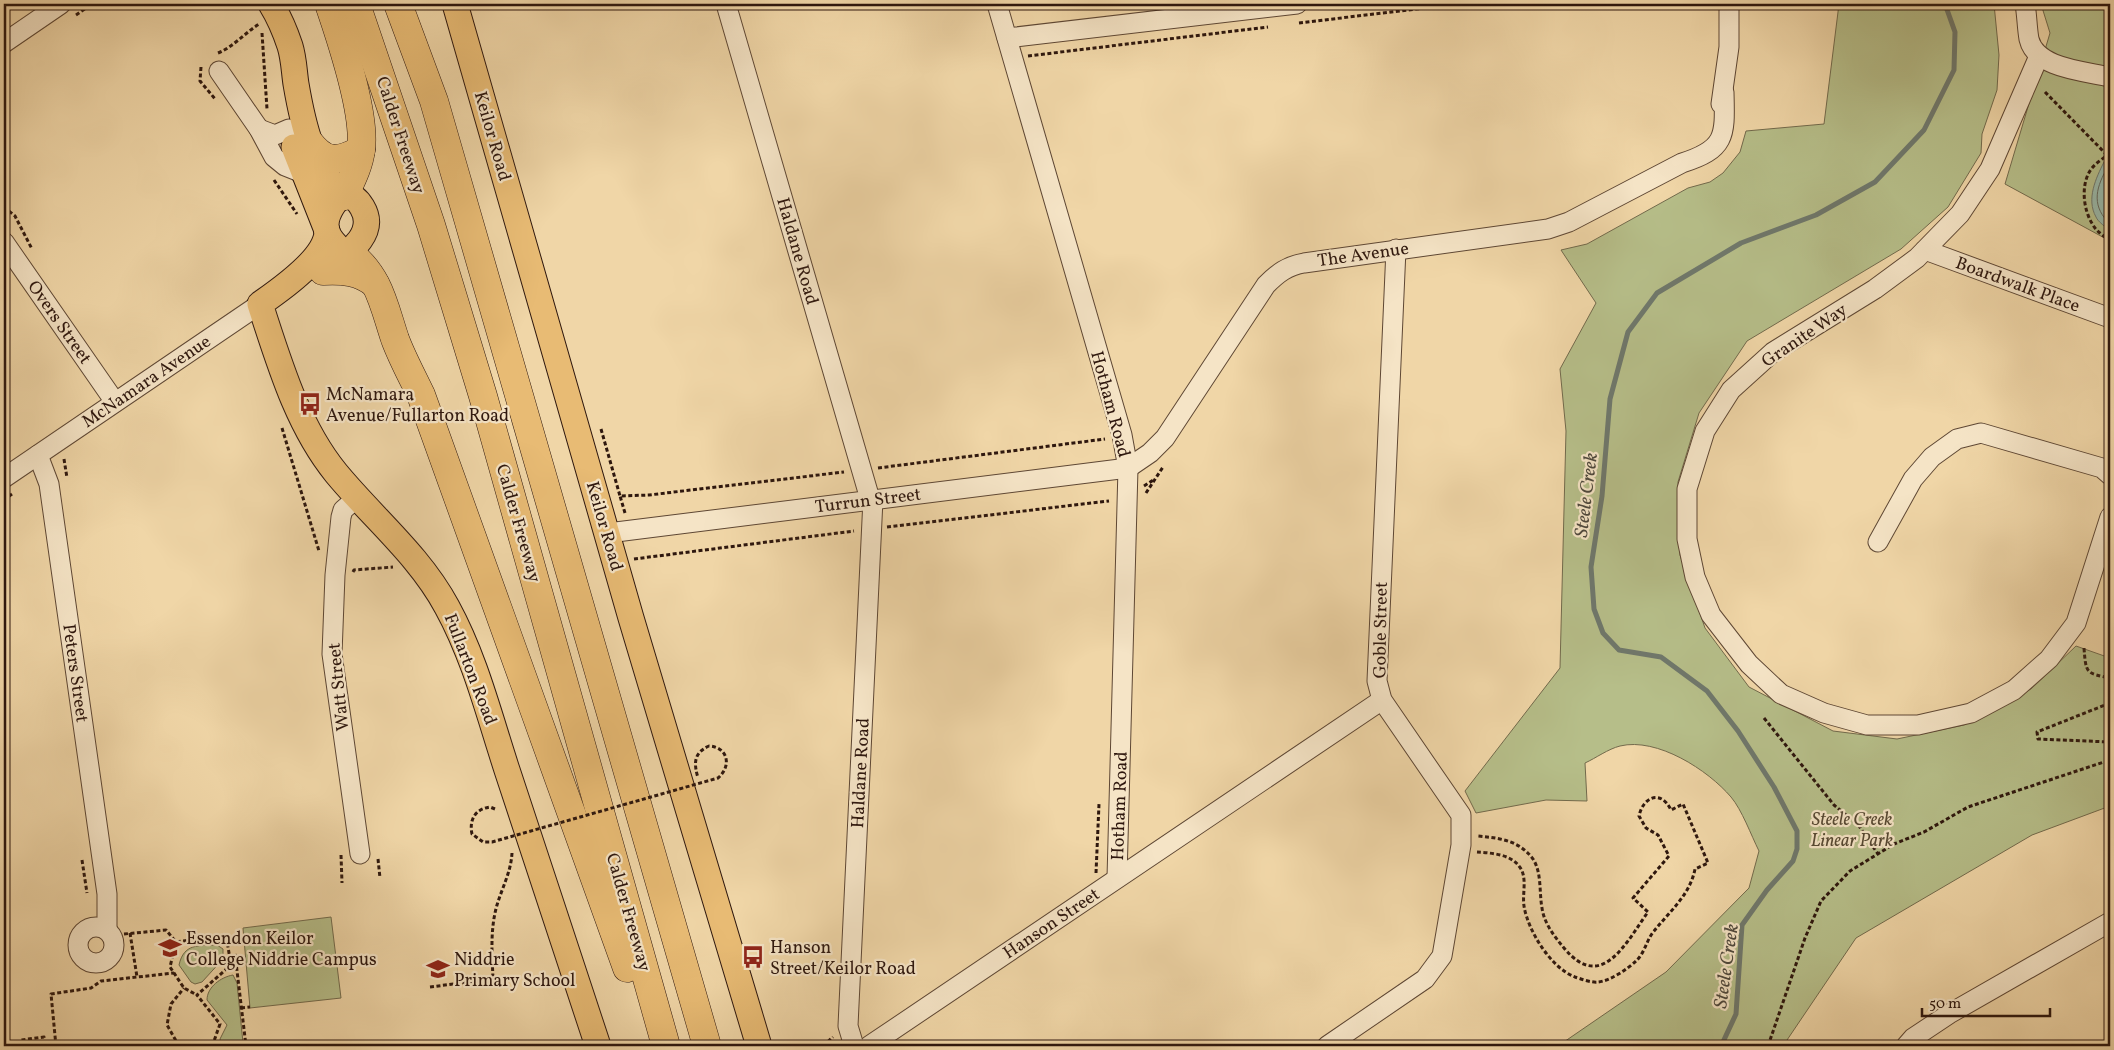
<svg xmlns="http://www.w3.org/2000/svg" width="2114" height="1050" font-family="Vollkorn,serif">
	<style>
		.green { fill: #b6be89; stroke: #726a4c }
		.water { fill: #9ab9aa; stroke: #6f786c }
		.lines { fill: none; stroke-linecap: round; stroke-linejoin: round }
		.shore { stroke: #64685c; stroke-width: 1 }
		.stream { stroke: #6f786c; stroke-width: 5 }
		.minor-casing { stroke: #5e4734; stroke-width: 21 }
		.major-casing { stroke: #2e170e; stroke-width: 27 }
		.highway-casing { stroke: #2e170e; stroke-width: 29 }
		.path { stroke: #2e170e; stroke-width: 3; stroke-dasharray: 4 2.5; stroke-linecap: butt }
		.minor { stroke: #f5e4c6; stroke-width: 19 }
		.major { stroke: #e8bb74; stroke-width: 25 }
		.highway { stroke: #e8bb74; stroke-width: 28 }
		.path-bridge { stroke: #2e170e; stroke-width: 3; stroke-dasharray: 4 2.5; stroke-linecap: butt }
		.labels { text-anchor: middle; stroke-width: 4.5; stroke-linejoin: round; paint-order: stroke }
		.street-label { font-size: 18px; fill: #2e170e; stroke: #f5e4c6 }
		.poi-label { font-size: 18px; fill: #2e170e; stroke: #f5e4c6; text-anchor: start }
		.park-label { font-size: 18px; font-style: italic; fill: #574933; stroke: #f5e4c6 }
		.water-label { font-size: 19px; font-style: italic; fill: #4e483d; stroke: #f5e4c6 }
	</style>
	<rect width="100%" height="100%" fill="#f0d6a7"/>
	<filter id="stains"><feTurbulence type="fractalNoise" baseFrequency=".004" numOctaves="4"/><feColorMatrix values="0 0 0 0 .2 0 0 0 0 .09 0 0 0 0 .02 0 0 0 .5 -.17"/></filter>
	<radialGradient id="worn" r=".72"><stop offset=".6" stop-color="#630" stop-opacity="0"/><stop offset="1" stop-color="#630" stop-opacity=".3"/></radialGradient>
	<g class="green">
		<path d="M1839,4H1994L1999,55L1997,90L1982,134L1981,153L1948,207L1901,249L1747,341L1699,413L1678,482L1680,555L1705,628L1749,687L1833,731L1897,739L1964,725L2031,689L2076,646L2110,658V806L2032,835L1856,938L1785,1043V1046H1558L1666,972L1749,888L1759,851C1751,835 1742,810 1731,797C1708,770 1657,737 1620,746C1608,749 1596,758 1585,763L1587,801L1546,800L1476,813L1465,791L1560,668L1566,431L1560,369L1596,303L1561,250L1587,244L1688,188L1710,182L1723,173L1740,152L1746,131L1824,124Z"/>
		<path d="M2041,4H2110V241L2005,184L2050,33Z"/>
		<path d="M331,917L341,998L250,1008L243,928Z"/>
		<path d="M217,945L223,949V959L202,982L195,984L191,982L179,965C184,943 198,946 217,945Z"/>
		<path d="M233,975L237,983L243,1043L240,1046L221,1044L220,1039L227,1025L207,1000C207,987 221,977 233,975Z"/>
	</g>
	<path class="water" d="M2104,162L2110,164V231C2106,227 2098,222 2096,217C2086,199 2096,178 2104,162Z"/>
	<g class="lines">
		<path class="shore" d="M2110,169L2106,170C2095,190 2092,207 2110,224"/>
		<path class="stream" d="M1718,1046L1723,1042L1736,1014L1742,925L1767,890L1793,861L1797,849V831L1774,787L1738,731L1707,691L1661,657L1619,650L1603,633L1594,609L1591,567L1602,496L1610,399L1628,332L1657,293L1741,243L1816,215L1875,182L1924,130L1954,70L1955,32L1945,4"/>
		<defs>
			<g id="minor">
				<path d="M726,4L870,499"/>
				<path d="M997,4L1122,435L1128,468L1117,878"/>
				<path d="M2025,4C2027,15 2027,28 2029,39C2036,69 2085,71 2110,77"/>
				<path d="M1007,38L1297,4"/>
				<path d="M4,43L61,4"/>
				<path d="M2039,56L1990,169L1960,214L1917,258L1875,289L1773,352L1731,390L1705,431L1687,489V539L1695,577L1711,615L1749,664L1781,694L1824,713L1867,725H1918L1971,713L2014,690L2049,659L2076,623L2110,517"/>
				<path d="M219,71L259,129L274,157L285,166L305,174"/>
				<path d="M1721,104L1729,47V4"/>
				<path d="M259,129L275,135L289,129"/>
				<path d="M4,242L115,402"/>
				<path d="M1925,250L2110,318"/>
				<path d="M38,455L49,484L107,894V930"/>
				<path d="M4,478L260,304"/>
				<path d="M358,497L343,510L341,517L335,575L332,654L360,854"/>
				<path d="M608,533L1128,468L1150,453L1165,438L1266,285C1278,273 1287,266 1304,263L1548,229L1569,222L1682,163C1727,149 1725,135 1724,92"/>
				<path d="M1878,542L1913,479L1932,457L1957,439L1981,433L2102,468L2110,475"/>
				<circle cx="96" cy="945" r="18"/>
				<path d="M854,1046L848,1026L873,499"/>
				<path d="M869,1046L1382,700"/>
				<path d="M1327,1046L1425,979L1442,956L1461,845V815L1382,700L1377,681L1396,249"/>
				<path d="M1906,1046L1913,1038L1949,1014L2110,922"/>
			</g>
			<g id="major">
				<path d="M271,4C279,17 285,31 290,46C294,59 294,71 296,84C303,125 312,167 344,196"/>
				<path d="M455,4L631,618L759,1046"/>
				<path d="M294,147L326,228"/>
				<path d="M327,231C327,258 280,290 260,304C279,362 297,425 336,473C373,518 419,555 447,607C475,658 489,715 507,770C538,862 568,954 598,1046"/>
				<path d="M334,263C351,251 377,232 362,207C359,202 354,196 348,195C336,194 326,215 326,225C326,233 331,240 336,245"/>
			</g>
			<g id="highway">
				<path d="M329,4C341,39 366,114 361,149C359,166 351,181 344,196"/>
				<path d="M356,4L431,225L483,396L666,1046"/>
				<path d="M398,4L434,101L707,1046"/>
				<path d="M309,142C326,164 338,162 361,150"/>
				<path d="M349,252C380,278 383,303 395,339C402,358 412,376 421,395L627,968"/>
				<path d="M323,271C342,270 360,271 375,284"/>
			</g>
		</defs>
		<use href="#minor" class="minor-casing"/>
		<use href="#major" class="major-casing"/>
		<use href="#highway" class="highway-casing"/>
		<g class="path">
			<path d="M76,15L92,4"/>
			<path d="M1299,23L1458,4"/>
			<path d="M262,33L267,109"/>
			<path d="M218,53C233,47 245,33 259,24"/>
			<path d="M1028,56L1268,27"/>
			<path d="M201,67L200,81L216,100"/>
			<path d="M2045,92L2107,155"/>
			<path d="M2110,153C2104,158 2097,162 2092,168C2080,183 2083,210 2093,225C2097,232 2104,236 2110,241"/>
			<path d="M274,180L297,214"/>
			<path d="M4,207L15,216L32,249"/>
			<path d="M282,428L319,551"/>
			<path d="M601,429L620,496"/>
			<path d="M64,459L67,478"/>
			<path d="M878,468L1105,439"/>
			<path d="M1144,486L1155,479"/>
			<path d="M1146,493L1163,467"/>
			<path d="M4,500L12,494"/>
			<path d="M625,513L620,496L649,495L844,472"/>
			<path d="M887,527L1109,501"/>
			<path d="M634,559L854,531"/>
			<path d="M353,572L354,570L393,567"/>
			<path d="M2084,648C2086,674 2086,673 2110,678"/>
			<path d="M2110,703L2037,732L2038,739L2110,742"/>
			<path d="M1764,718L1834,805L1859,826L1878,854"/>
			<path d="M1477,852C1491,853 1510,854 1519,866C1528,877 1522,893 1524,906C1528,931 1551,968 1575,977C1581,979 1592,983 1598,982C1610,981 1628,969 1637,960C1645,952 1647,939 1654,931C1670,911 1690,895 1695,869L1708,863L1683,804L1671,810C1661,789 1643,797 1639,816L1646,828L1658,835L1669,856L1633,898L1648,912C1627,941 1602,994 1564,948C1554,936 1544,923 1542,908C1539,892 1542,873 1533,859C1519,840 1499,838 1478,836"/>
			<path d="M341,855L342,883"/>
			<path d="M378,859L380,878"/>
			<path d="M82,860L87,893"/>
			<path d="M1096,873L1099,804"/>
			<path d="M130,933L137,977"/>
			<path d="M124,934L166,930L176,942L226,935L231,965L197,995L220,1024L214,1041L215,1046"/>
			<path d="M176,942L170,967L184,988L197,995"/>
			<path d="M235,954L246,1046"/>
			<path d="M430,987L493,979C492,954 490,929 497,905C502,888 511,872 512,853"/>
			<path d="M241,1008L250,1007"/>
			<path d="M21,1046V1040L44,1037L45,1046"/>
			<path d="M56,1046L51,994L91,988L101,981L174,973"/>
			<path d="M179,1046L167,1025L171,1004L184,988"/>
			<path d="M823,1046L833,1037"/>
			<path d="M1768,1046L1805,938L1821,901L1850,871L1894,844L1924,832L1968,807L2110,760"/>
		</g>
		<use href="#minor" class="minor"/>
		<use href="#major" class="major"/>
		<use href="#highway" class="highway"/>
		<path class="path-bridge" d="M495,809L490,807C475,809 469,820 472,834L483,842H492L718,778C732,766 728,747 709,746C693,753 694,764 698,778"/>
	</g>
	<defs>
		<symbol id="bus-bare" viewBox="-9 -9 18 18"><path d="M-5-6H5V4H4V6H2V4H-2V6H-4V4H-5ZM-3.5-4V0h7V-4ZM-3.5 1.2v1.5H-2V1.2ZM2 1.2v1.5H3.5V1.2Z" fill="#8f2418" stroke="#f5e4c6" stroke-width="2.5" paint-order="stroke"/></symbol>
		<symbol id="school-bare" viewBox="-9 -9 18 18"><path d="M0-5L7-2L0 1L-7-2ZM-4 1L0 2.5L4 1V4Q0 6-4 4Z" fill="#8f2418" stroke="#f5e4c6" stroke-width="2.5" paint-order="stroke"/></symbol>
	</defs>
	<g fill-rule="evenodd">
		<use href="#bus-bare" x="294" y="388" width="32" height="32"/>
		<use href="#school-bare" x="154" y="932" width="32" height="32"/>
		<use href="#bus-bare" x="737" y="941" width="32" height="32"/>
		<use href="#school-bare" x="422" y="953" width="32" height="32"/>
	</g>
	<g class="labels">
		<g class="street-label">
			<text transform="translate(401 135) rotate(72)" y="6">Calder Freeway</text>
			<text transform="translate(493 136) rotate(74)" y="6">Keilor Road</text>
			<text transform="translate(798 251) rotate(74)" y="6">Haldane Road</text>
			<text transform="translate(1363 254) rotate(-8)" y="6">The Avenue</text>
			<text transform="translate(2018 284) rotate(20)" y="6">Boardwalk Place</text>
			<text transform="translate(60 322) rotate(55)" y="6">Overs Street</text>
			<text transform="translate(1804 335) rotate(-34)" y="6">Granite Way</text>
			<text transform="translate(146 381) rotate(-34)" y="6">McNamara Avenue</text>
			<text transform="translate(1111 404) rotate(75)" y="6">Hotham Road</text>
			<text transform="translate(868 500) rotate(-7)" y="6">Turrun Street</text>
			<text transform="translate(519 523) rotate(74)" y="6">Calder Freeway</text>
			<text transform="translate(605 526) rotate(74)" y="6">Keilor Road</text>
			<text transform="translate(1380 630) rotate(-89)" y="6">Goble Street</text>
			<text transform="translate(471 669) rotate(69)" y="6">Fullarton Road</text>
			<text transform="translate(76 673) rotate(82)" y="6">Peters Street</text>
			<text transform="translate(338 687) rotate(-96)" y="6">Watt Street</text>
			<text transform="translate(860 773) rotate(-87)" y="6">Haldane Road</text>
			<text transform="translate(1119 806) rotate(-88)" y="6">Hotham Road</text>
			<text transform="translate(629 912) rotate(74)" y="6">Calder Freeway</text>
			<text transform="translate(1051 923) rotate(-34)" y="6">Hanson Street</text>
		</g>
		<g class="poi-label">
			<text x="326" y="400">McNamara<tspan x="326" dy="21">Avenue/Fullarton Road</tspan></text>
			<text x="186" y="944">Essendon Keilor<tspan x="186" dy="21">College Niddrie Campus</tspan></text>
			<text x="770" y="953">Hanson<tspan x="770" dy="21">Street/Keilor Road</tspan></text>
			<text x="454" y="965">Niddrie<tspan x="454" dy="21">Primary School</tspan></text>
		</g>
		<g class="park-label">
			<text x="1852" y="825">Steele Creek<tspan x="1852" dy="21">Linear Park</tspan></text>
		</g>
		<g class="water-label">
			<text transform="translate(1585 495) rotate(-83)" y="7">Steele Creek</text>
			<text transform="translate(1725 966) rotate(-82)" y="7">Steele Creek</text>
		</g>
	</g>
	<rect width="2114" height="1050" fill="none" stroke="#f0d6a7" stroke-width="20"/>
	<rect x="5" y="5" width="2104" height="1040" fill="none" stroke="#2e170e" stroke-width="2.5"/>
	<rect x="10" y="10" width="2094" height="1030" fill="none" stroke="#2e170e"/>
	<path d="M1922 1008v8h128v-8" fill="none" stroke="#2e170e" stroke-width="2.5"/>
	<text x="1929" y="1008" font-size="15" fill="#2e170e" stroke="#f5e4c6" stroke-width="4" paint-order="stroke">50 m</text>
	<rect width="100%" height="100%" filter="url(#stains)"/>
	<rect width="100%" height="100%" fill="url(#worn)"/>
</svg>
